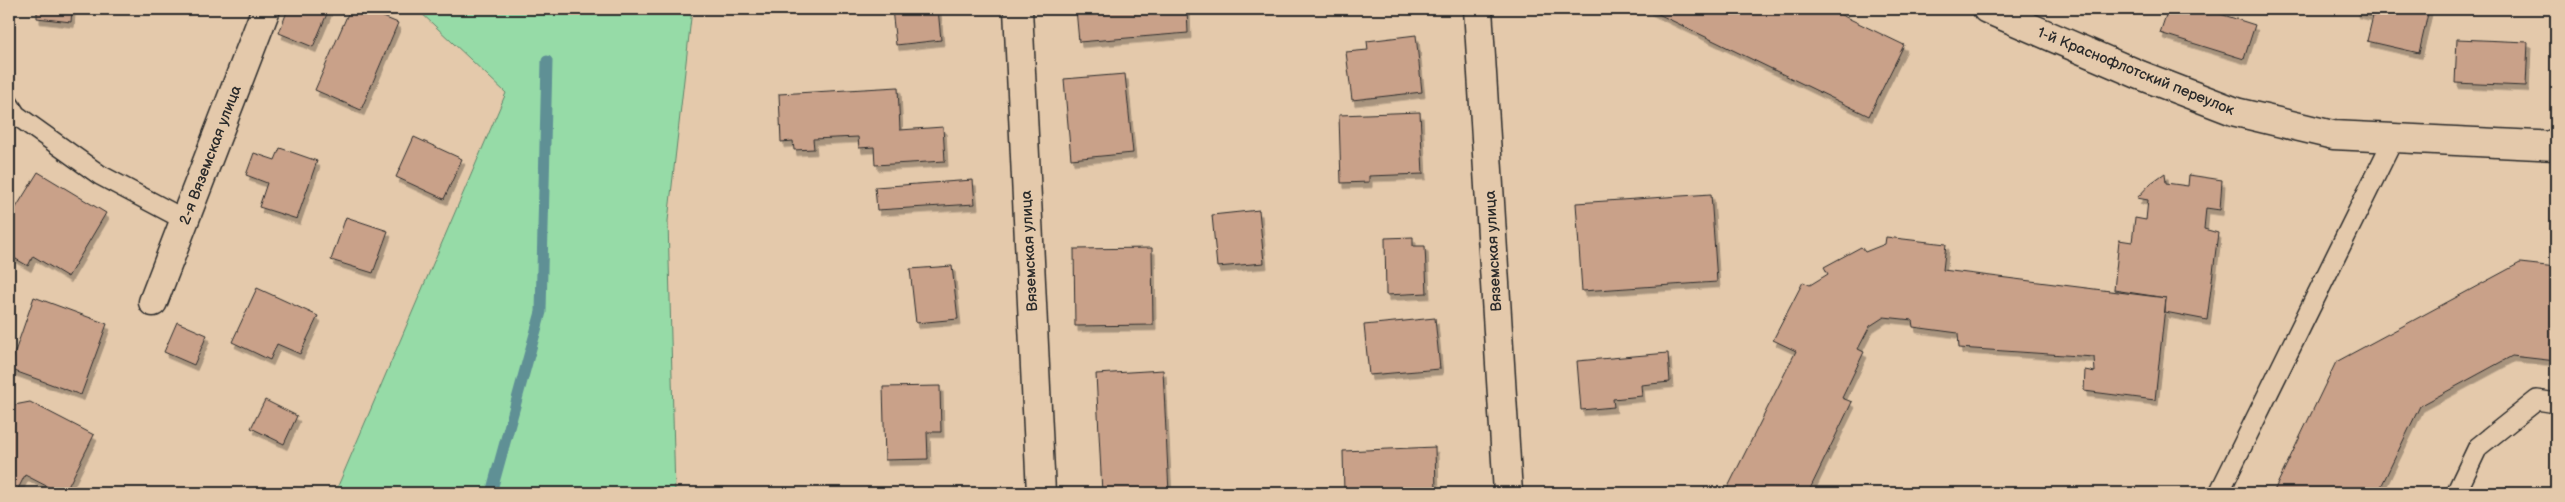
<svg xmlns="http://www.w3.org/2000/svg" width="2565" height="502" font-family="'Balsamiq Sans',sans-serif">
	<style>
		.green { fill: #96dba7; stroke: #608369 }
		.lines { fill: none; stroke-linecap: round; stroke-linejoin: round }
		.stream { stroke: #5f9095; stroke-width: 11 }
		.building { fill: #c9a189; stroke: #2b2b2b; filter: url(#shadow) }
		.service-casing { stroke: #2b2b2b; stroke-width: 22 }
		.minor-casing { stroke: #2b2b2b; stroke-width: 31 }
		.tertiary-casing { stroke: #2b2b2b; stroke-width: 31 }
		.service { stroke: #e4c9ab; stroke-width: 19 }
		.minor { stroke: #e4c9ab; stroke-width: 28 }
		.tertiary { stroke: #e4c9ab; stroke-width: 28 }
		.labels { text-anchor: middle; stroke-width: 4; stroke-linejoin: round; paint-order: stroke }
		.street-label { font-size: 15px; fill: #2b2b2b; stroke: #e4c9ab }
	</style>
	<defs>
		<filter id="shadow"><feDropShadow dx="3" dy="5.5" stdDeviation="0" flood-color="#0004"/></filter>
	</defs>
	<rect width="100%" height="100%" fill="#e4c9ab"/>
	<filter id="ink" filterUnits="userSpaceOnUse"><feTurbulence type="fractalNoise" baseFrequency=".02" numOctaves="2"/><feDisplacementMap in="SourceGraphic" scale="10" xChannelSelector="R" yChannelSelector="G"/><feConvolveMatrix kernelMatrix="1 2 1 2 8 2 1 2 1" color-interpolation-filters="sRGB"/></filter>
	<g filter="url(#ink)">
		<path class="green" d="M417,9H692L668,221L675,493H335L506,93Z"/>
		<g class="lines">
			<path class="stream" d="M491,493L541,312L547,61"/>
		</g>
		<g class="building">
			<path d="M37,9H72L71,22L37,18Z"/>
			<path d="M288,9H329L313,47L279,33Z"/>
			<path d="M350,9H364L398,23L361,110L315,90Z"/>
			<path d="M892,9H938L941,40L896,45Z"/>
			<path d="M1076,9H1187L1188,33L1079,42Z"/>
			<path d="M1648,9H1829L1904,45L1869,116Z"/>
			<path d="M2168,9H2212L2211,11L2255,25L2244,59L2160,33Z"/>
			<path d="M2356,9H2429L2419,53L2367,41L2373,16L2355,12Z"/>
			<path d="M1416,35L1422,92L1352,100L1346,52L1368,50L1367,41Z"/>
			<path d="M2457,39L2528,42L2526,86L2455,83Z"/>
			<path d="M1125,74L1133,153L1071,159L1064,79Z"/>
			<path d="M898,87L900,130L943,127L945,161L875,165L874,147L859,148L858,137L813,139L814,149L794,150L793,141L781,142L779,94Z"/>
			<path d="M1420,112L1423,174L1369,176V182L1341,183L1339,115Z"/>
			<path d="M414,137L462,159L444,199L396,177Z"/>
			<path d="M280,148L317,161L297,219L259,207L267,183L246,175L254,153L275,160Z"/>
			<path d="M38,172L106,213L68,277L33,256L28,266L9,255V219Z"/>
			<path d="M2165,173L2166,183L2188,186L2189,175L2222,180L2220,210L2206,208L2204,229L2218,233L2207,320L2165,312L2166,298L2114,290L2119,240L2132,242L2135,218L2146,220L2148,200L2137,198L2151,183Z"/>
			<path d="M973,180L975,204L877,210L875,187Z"/>
			<path d="M1711,194L1717,282L1582,291L1576,203Z"/>
			<path d="M1259,210L1264,263L1217,267L1212,215Z"/>
			<path d="M346,217L388,231L373,273L331,260Z"/>
			<path d="M1413,237V246H1425L1427,293L1386,295L1385,238Z"/>
			<path d="M1886,237L1946,244L1943,270L2166,298L2155,400L2084,391L2085,370L2095,372L2094,357L1959,348L1958,333L1913,327L1912,320L1884,317L1870,326L1858,349L1864,352L1842,398L1852,402L1808,493H1725L1796,351L1773,340L1803,282L1810,285L1828,274L1824,267L1861,247L1865,252L1885,244Z"/>
			<path d="M1152,248L1153,325L1075,326L1074,249Z"/>
			<path d="M2520,263L2556,267V361L2512,356L2420,406L2378,493H2273L2336,362Z"/>
			<path d="M952,266L958,319L916,323L910,269Z"/>
			<path d="M257,288L318,316L300,354L277,344L270,360L232,342Z"/>
			<path d="M34,297L107,324L81,395L9,369Z"/>
			<path d="M1435,318L1440,369L1369,375L1364,325Z"/>
			<path d="M177,322L207,335L194,365L164,352Z"/>
			<path d="M1668,353L1670,382L1641,385L1642,396L1613,399L1614,407L1581,410L1577,361Z"/>
			<path d="M1163,370L1169,493H1102L1096,374Z"/>
			<path d="M940,386L941,432H927L928,459L885,460L883,387Z"/>
			<path d="M265,400L297,416L284,444L251,428Z"/>
			<path d="M30,402L94,435L65,493H60L25,475L16,493H9V406Z"/>
			<path d="M1435,447L1436,493H1344L1343,451Z"/>
		</g>
		<g class="lines">
			<defs>
				<g id="service">
					<path d="M9,104L16,115L100,175L185,220"/>
					<path d="M2219,493L2394,138"/>
					<path d="M2456,493L2478,447L2537,400L2556,403"/>
				</g>
				<g id="minor">
					<path d="M1018,9L1041,493"/>
					<path d="M1478,9L1508,493"/>
					<path d="M153,302L266,9"/>
				</g>
				<path id="tertiary" d="M1987,9L2140,75L2236,112L2333,135L2556,146"/>
			</defs>
			<use href="#service" class="service-casing"/>
			<use href="#minor" class="minor-casing"/>
			<use href="#tertiary" class="tertiary-casing"/>
			<use href="#service" class="service"/>
			<use href="#minor" class="minor"/>
			<use href="#tertiary" class="tertiary"/>
		</g>
	</g>
	<g class="labels">
		<g class="street-label">
			<text transform="translate(2136 71) rotate(22)" y="5">1-й Краснофлотский переулок</text>
			<text transform="translate(210 155) rotate(-69)" y="5">2-я Вяземская улица</text>
			<text transform="translate(1029 251) rotate(-93)" y="5">Вяземская улица</text>
			<text transform="translate(1493 251) rotate(-93)" y="5">Вяземская улица</text>
		</g>
	</g>
	<rect width="2565" height="502" fill="none" stroke="#e4c9ab" stroke-width="30"/>
	<rect x="15" y="15" width="2535" height="472" fill="none" stroke="#2b2b2b" stroke-width="2" filter="url(#ink)"/>
</svg>
